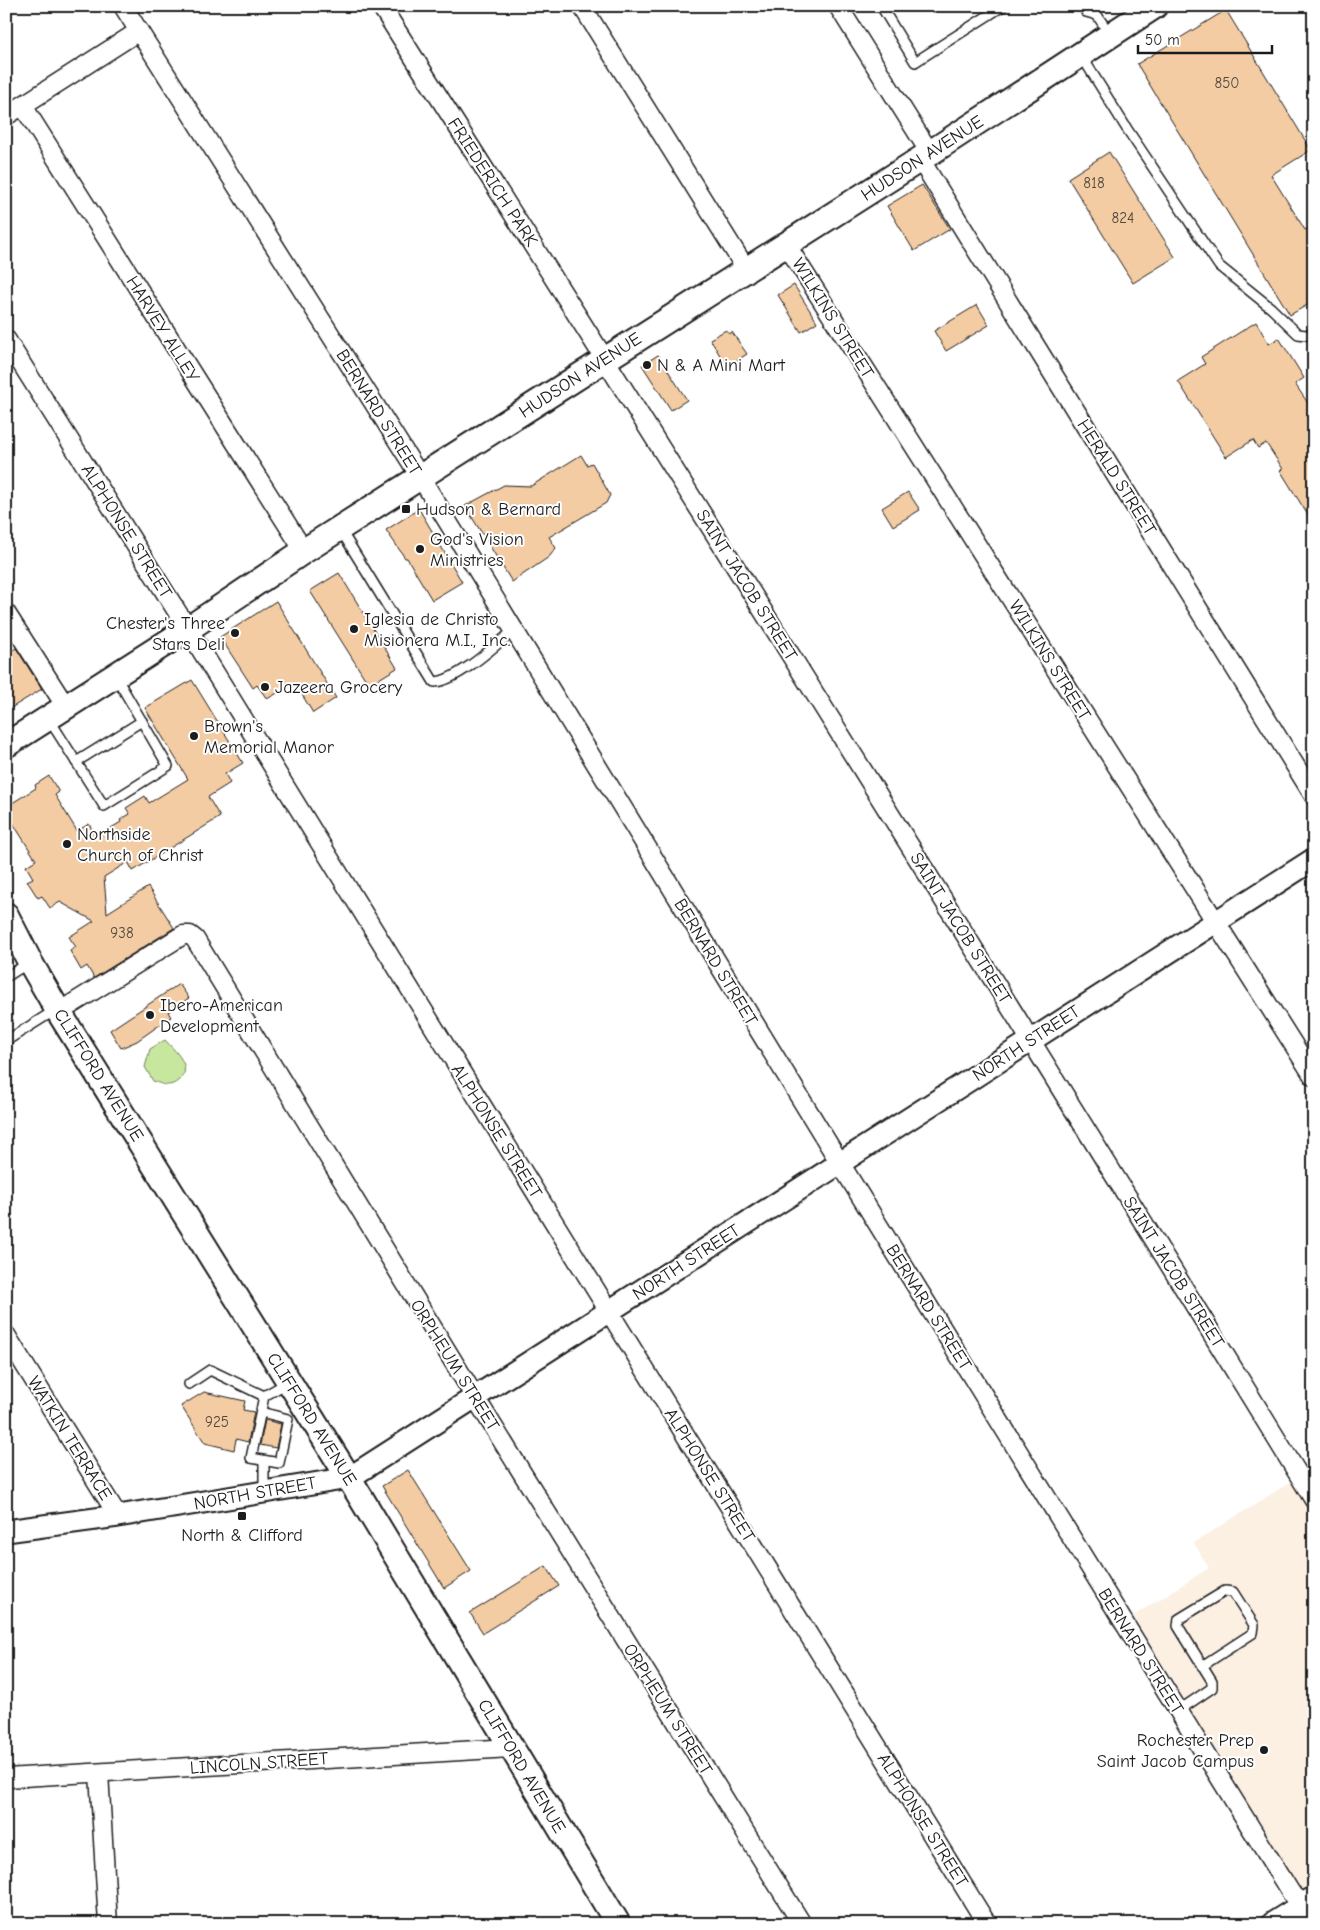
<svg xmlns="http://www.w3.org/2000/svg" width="1320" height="1930" font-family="'Comic Neue',sans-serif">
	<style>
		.built { fill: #fcf0e3 }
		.green { fill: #c7e69e; stroke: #72815d }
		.building { fill: #f4cca3; stroke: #1c1c1c }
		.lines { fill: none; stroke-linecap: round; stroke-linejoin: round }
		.service-casing { stroke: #1c1c1c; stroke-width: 12 }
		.minor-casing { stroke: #1c1c1c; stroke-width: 21 }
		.tertiary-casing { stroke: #1c1c1c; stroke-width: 25 }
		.secondary-casing { stroke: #1c1c1c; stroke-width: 28 }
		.service { stroke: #fff; stroke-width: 9 }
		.minor { stroke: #fff; stroke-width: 18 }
		.tertiary { stroke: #fff; stroke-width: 21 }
		.secondary { stroke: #fff; stroke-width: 24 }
		.poi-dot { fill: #1c1c1c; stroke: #fff; stroke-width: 2 }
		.labels { text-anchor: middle; stroke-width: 4; stroke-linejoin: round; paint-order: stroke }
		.number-label { font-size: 15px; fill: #52483e }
		.street-label { font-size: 18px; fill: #1c1c1c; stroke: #fff }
		.poi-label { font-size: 18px; fill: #1c1c1c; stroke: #fff; text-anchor: start }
	</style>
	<rect width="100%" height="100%" fill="#fff"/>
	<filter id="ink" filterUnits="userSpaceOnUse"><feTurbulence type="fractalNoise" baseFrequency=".02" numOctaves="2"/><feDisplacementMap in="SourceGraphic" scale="10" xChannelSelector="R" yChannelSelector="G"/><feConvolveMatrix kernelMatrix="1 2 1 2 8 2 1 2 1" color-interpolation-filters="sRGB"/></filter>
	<g filter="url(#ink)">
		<path class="built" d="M1289,1483H1295L1314,1513V1886L1308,1889H1302L1297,1884L1133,1616L1209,1568L1194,1543Z"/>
		<path class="green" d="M165,1040C175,1051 194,1067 179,1080C170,1088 164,1085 153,1081L145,1067L150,1049Z"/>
		<g class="building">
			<path d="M1226,10L1311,150L1271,175L1305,230L1314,225V301L1290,315L1137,64Z"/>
			<path d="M1109,152L1175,257L1133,283L1068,178Z"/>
			<path d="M922,185L950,229L914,251L887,206Z"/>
			<path d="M794,285L817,322L801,332L778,295Z"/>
			<path d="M977,305L989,325L946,351L934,331Z"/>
			<path d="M1256,322L1269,344L1279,338L1304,378L1295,384L1314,412V525L1280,470L1283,469L1266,443L1258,448L1253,440L1226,457L1178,381L1205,364L1201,357Z"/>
			<path d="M726,330L729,334L732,332L747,354L727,367L710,339Z"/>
			<path d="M658,355L687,400L671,410L642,365Z"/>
			<path d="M581,455L587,465L592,463L610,495L606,503L549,537L556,548L549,557L512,582L465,506L504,485L531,486Z"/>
			<path d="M908,492L920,510L893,526L882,508Z"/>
			<path d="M419,509L462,582L432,600L407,558H405L386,530Z"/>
			<path d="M339,573L397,668L369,685L310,591Z"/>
			<path d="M276,601L336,698L313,713L295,683L267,699L257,685L253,688L220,637Z"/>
			<path d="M16,648L42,689L6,711V654Z"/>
			<path d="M192,680L243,763L225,774L230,783L208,797L220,817L133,871L128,862L104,877L107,913L148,887L174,928L94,978L87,966L81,970L70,951L76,947L69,937L94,921L60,902L50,908L42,896L38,898L27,881L33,878L26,866L36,860L6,812V807L36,788L35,785L49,776L59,792L55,795L77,831L89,824L96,837L121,822L120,820L130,814L126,808L145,796L149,803L188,779L145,708Z"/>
			<path d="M179,984L189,998L168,1012L171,1017L137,1041L121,1048L110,1030Z"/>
			<path d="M204,1392L245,1401L243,1410L254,1412L248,1442L236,1439L234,1450L205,1443L181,1406Z"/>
			<path d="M265,1420L281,1424L276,1448L260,1445Z"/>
			<path d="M408,1470L471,1571L444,1588L382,1486Z"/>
			<path d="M546,1566L559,1586L483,1633L470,1613Z"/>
		</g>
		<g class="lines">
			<defs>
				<g id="service">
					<path d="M881,6L915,62L1003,6"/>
					<path d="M1083,6L1086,12L1097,15"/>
					<path d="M1097,6V15L1110,35"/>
					<path d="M1081,55L1127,129L1219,266L1271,308L1298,334L1314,336"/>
					<path d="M340,529L434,682C456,682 496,645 514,630"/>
					<path d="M49,719L104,806L168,766L116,677"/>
					<path d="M76,762L142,721"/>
					<path d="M6,977L30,962"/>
					<path d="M6,1041L57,1009"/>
					<path d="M189,1384L210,1370L264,1396"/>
					<path d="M261,1412L288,1419L279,1463L251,1458L264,1396L287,1383"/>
					<path d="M264,1492V1461"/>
					<path d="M1178,1711L1212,1688V1681L1178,1626L1179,1619L1225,1591L1233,1592L1254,1625L1253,1633L1202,1666"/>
				</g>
				<g id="minor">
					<path d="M123,6L421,478L840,1163L1291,1893L1312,1911"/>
					<path d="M381,6C696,501 1007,999 1314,1500"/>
					<path d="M582,6L746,269"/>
					<path d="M838,6L930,153"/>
					<path d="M23,106L304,551"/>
					<path d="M6,116L139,31"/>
					<path d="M920,159L1314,796"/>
					<path d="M786,244L1314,1077"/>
					<path d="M6,339L188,629L987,1924"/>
					<path d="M6,613L66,707"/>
					<path d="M59,1012L183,935H190L195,939L475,1397L802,1924"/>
					<path d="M6,1335L118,1516"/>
					<path d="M99,1773L108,1924"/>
					<path d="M6,1778L511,1748"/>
				</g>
				<path id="tertiary" d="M6,1531L118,1516L349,1478L1314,859"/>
				<g id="secondary">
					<path d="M6,745L188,629L304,551L930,153L1155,6"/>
					<path d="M6,915L30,962L57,1009L349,1478L618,1924"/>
					<path d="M1274,1924L1314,1899"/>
				</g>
			</defs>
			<use href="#service" class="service-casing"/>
			<use href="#minor" class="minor-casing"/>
			<use href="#tertiary" class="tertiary-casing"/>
			<use href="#secondary" class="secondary-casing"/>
			<use href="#service" class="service"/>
			<use href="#minor" class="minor"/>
			<use href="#tertiary" class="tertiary"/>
			<use href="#secondary" class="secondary"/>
		</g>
	</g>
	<g class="poi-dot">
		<circle cx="647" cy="365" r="5"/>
		<rect x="401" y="504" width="10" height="10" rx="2.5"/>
		<circle cx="420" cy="549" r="5"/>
		<circle cx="354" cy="629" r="5"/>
		<circle cx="235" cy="633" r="5"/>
		<circle cx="265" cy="687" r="5"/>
		<circle cx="194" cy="736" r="5"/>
		<circle cx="67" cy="844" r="5"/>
		<circle cx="150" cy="1015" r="5"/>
		<rect x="237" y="1511" width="10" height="10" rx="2.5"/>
		<circle cx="1264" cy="1750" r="5"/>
	</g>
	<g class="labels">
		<g class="number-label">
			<text x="1227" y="88">850</text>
			<text x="1094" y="188">818</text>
			<text x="1123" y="223">824</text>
			<text x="122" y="938">938</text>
			<text x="217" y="1427">925</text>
		</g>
		<g class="street-label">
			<text transform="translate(922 158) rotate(-33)" y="6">HUDSON AVENUE</text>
			<text transform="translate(493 182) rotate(57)" y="6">FRIEDERICH PARK</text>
			<text transform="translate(833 318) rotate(58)" y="6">WILKINS STREET</text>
			<text transform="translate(163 329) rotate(58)" y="6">HARVEY ALLEY</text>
			<text transform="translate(580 375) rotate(-33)" y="6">HUDSON AVENUE</text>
			<text transform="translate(379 412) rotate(58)" y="6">BERNARD STREET</text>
			<text transform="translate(1117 477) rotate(58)" y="6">HERALD STREET</text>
			<text transform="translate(127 531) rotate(58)" y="6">ALPHONSE STREET</text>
			<text transform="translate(747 585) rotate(58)" y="6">SAINT JACOB STREET</text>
			<text transform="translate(1050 660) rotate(58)" y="6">WILKINS STREET</text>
			<text transform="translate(961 928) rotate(58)" y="6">SAINT JACOB STREET</text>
			<text transform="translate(716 962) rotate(59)" y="6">BERNARD STREET</text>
			<text transform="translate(1026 1043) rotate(-33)" y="6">NORTH STREET</text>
			<text transform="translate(99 1075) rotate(58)" y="6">CLIFFORD AVENUE</text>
			<text transform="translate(497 1131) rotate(58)" y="6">ALPHONSE STREET</text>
			<text transform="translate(686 1262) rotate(-33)" y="6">NORTH STREET</text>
			<text transform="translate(1174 1272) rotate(58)" y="6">SAINT JACOB STREET</text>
			<text transform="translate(929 1307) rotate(58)" y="6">BERNARD STREET</text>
			<text transform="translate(455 1365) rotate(58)" y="6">ORPHEUM STREET</text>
			<text transform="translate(312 1419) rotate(58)" y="6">CLIFFORD AVENUE</text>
			<text transform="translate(70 1438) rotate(58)" y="6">WATKIN TERRACE</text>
			<text transform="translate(710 1475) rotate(58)" y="6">ALPHONSE STREET</text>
			<text transform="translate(255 1493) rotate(-10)" y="6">NORTH STREET</text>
			<text transform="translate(1141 1651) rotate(58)" y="6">BERNARD STREET</text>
			<text transform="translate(668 1709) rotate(58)" y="6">ORPHEUM STREET</text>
			<text transform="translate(259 1763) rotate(-4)" y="6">LINCOLN STREET</text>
			<text transform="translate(522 1766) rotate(59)" y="6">CLIFFORD AVENUE</text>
			<text transform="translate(923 1820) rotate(58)" y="6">ALPHONSE STREET</text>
		</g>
		<g class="poi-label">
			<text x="657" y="371">N &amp; A Mini Mart</text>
			<text x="416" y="515">Hudson &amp; Bernard</text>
			<text x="430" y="545">God's Vision<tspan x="430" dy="21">Ministries</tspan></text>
			<text x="364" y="625">Iglesia de Christo<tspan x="364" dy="21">Misionera M.I., Inc.</tspan></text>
			<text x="225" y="629" text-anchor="end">Chester's Three<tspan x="225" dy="21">Stars Deli</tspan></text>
			<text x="275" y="693">Jazeera Grocery</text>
			<text x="204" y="732">Brown's<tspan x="204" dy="21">Memorial Manor</tspan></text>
			<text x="77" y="840">Northside<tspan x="77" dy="21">Church of Christ</tspan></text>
			<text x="160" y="1011">Ibero-American<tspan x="160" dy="21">Development</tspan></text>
			<text x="242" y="1541" text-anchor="middle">North &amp; Clifford</text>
			<text x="1254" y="1746" text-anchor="end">Rochester Prep<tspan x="1254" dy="21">Saint Jacob Campus</tspan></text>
		</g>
	</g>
	<rect width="1320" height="1930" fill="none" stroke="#fff" stroke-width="25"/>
	<rect x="12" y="12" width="1295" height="1905" fill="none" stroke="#1c1c1c" stroke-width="2" filter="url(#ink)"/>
	<path d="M1138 45v8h134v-8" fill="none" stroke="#1c1c1c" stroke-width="2.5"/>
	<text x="1145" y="45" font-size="15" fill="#1c1c1c" stroke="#ffffff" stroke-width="4" paint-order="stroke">50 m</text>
</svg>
